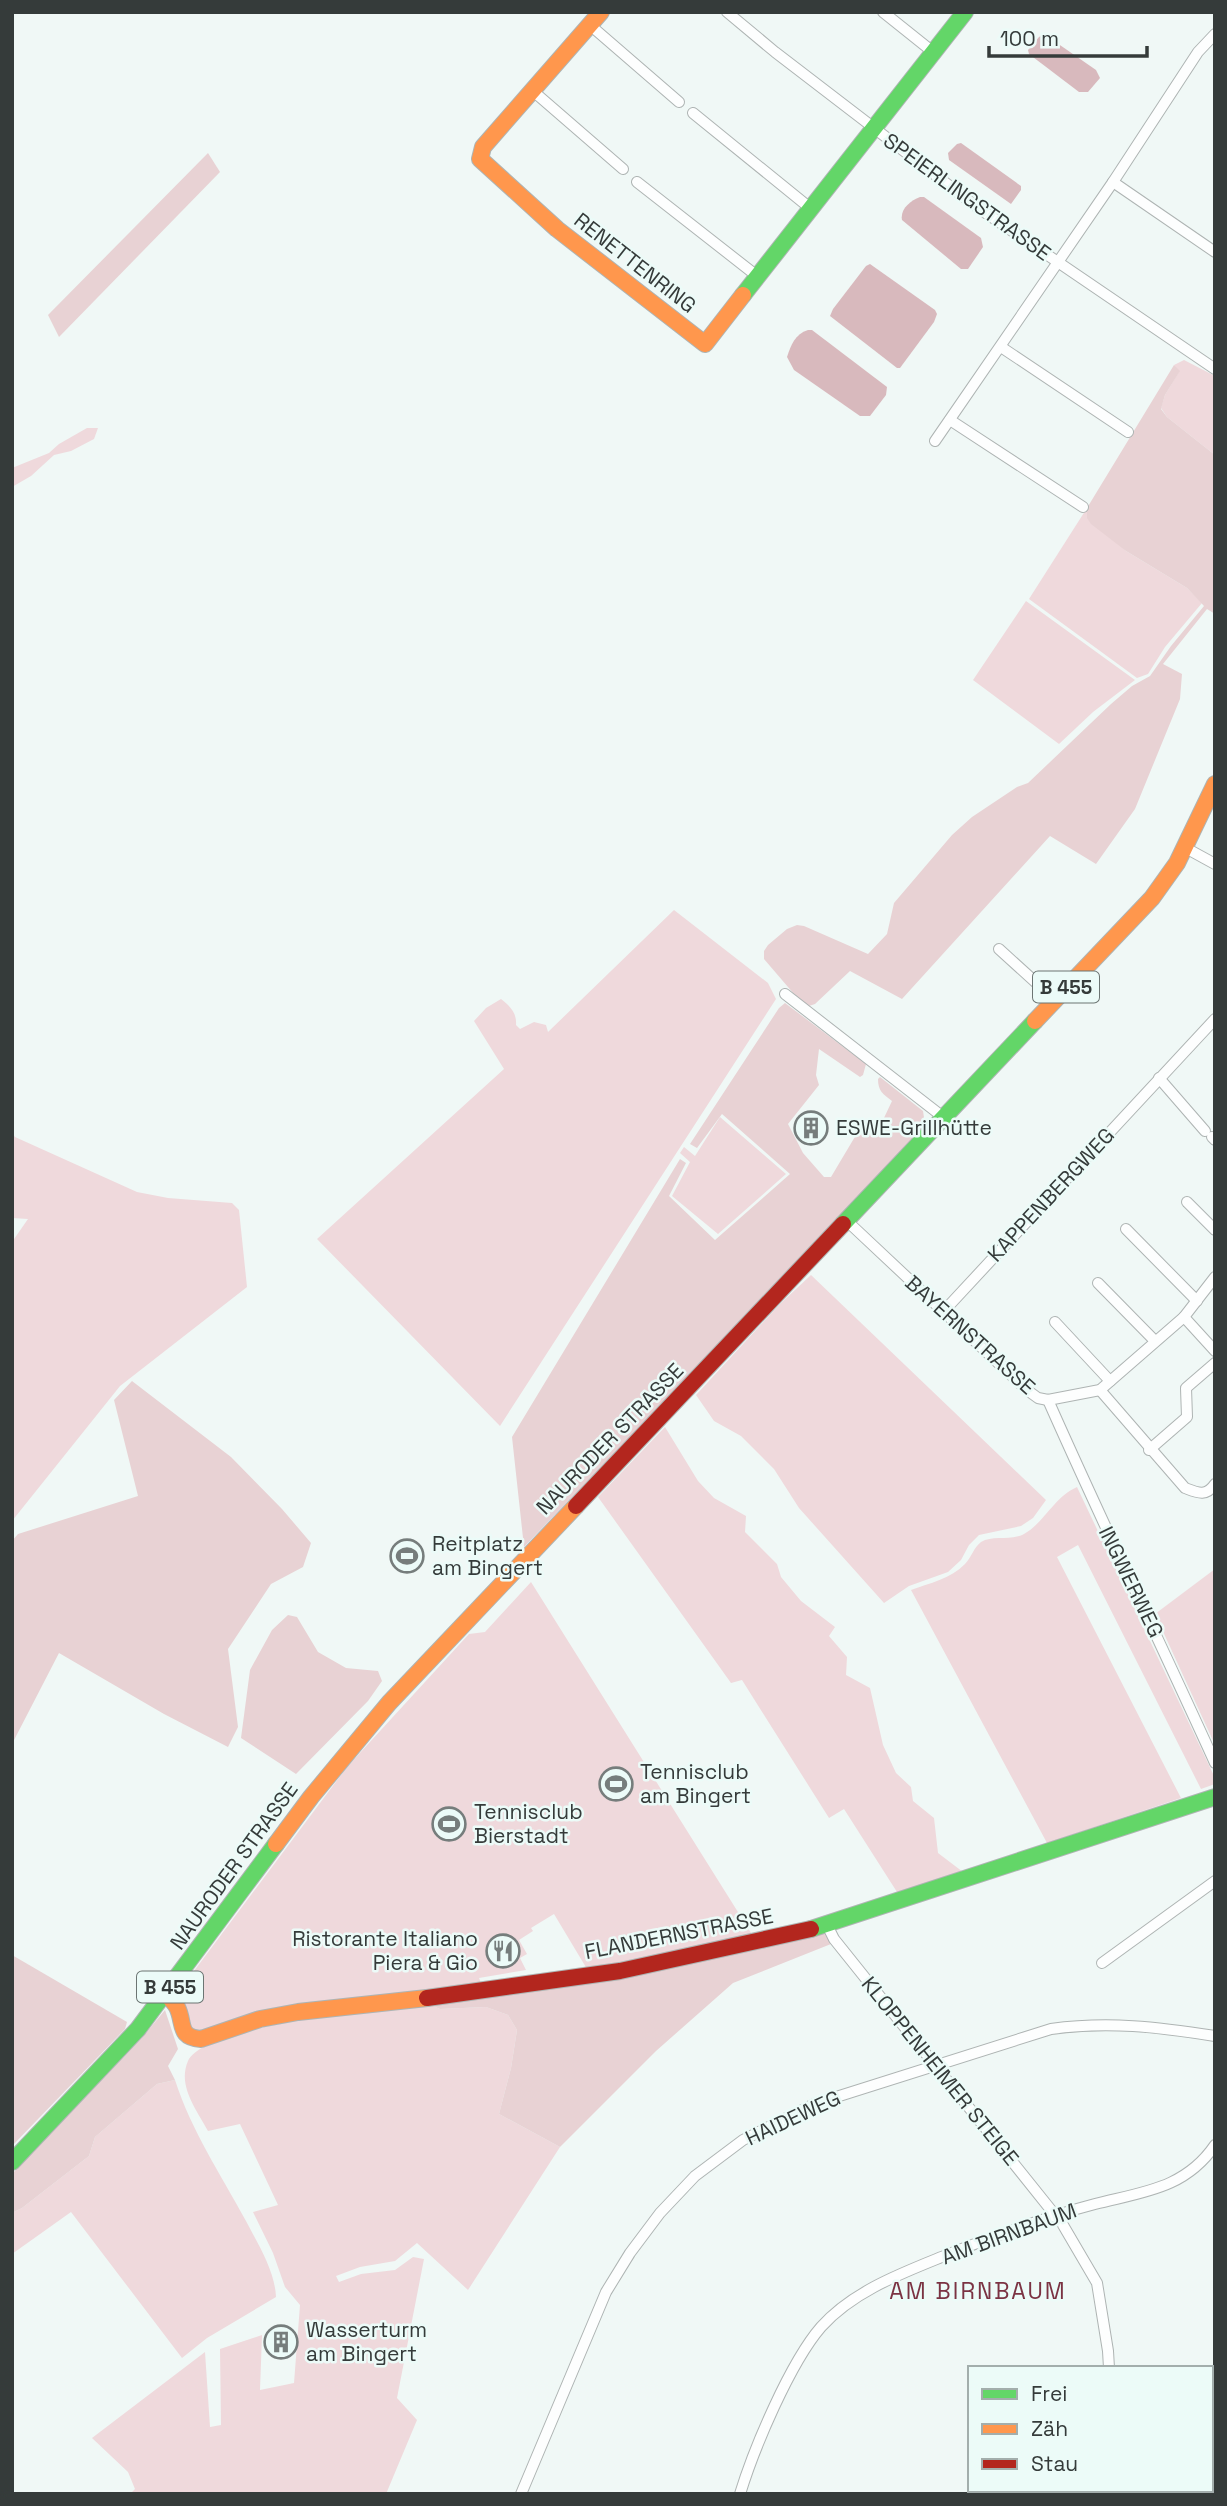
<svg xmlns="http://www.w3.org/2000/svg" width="1227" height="2506" font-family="'Space Grotesk',sans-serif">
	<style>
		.green { fill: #efd9dc }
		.forest { fill: #e8d2d4 }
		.water { fill: #d8b9bd }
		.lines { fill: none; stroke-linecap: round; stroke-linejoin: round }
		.street-casing { stroke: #aeb4b3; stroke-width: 12 }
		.fast-casing { stroke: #aeb4b3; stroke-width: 18 }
		.slow-casing { stroke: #aeb4b3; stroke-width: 18 }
		.jam-casing { stroke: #aeb4b3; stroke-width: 18 }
		.street { stroke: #fdfefe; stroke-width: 10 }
		.fast { stroke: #63d668; stroke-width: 16 }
		.slow { stroke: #ff974d; stroke-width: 16 }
		.jam { stroke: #b3261e; stroke-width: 16 }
		.labels { text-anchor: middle; stroke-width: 5; stroke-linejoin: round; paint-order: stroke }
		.shield { fill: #ecfbf8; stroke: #6c7573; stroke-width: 2 }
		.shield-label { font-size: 19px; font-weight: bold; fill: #353b3a }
		.street-label { font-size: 21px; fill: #353b3a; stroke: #ecfbf8 }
		.poi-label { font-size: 21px; fill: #353b3a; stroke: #ecfbf8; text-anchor: start }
		.neighbourhood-label { font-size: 23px; letter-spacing: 2px; fill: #7b3343; stroke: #ecfbf8 }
	</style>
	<rect width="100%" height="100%" fill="#f0f8f6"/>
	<g class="green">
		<path d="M1184,360L1215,376V455L1167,417L1161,408L1165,395L1179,372L1174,365Z"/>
		<path d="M87,428H98L94,439L71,451L54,455L31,476L12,487V468L49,453L59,444Z"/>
		<path d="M1087,508L1126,551L1187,588L1202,603L1165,647L1148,674L1137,678L1029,599Z"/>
		<path d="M1026,601L1135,680L1093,712L1059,744L973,680Z"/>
		<path d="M674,910L768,983L776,999L500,1426L317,1239L504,1069L474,1021L486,1008L501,999C510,1006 517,1013 516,1025L520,1029L534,1022L546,1025L548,1032Z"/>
		<path d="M720,1117L786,1174L718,1234L672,1196L690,1162L680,1153L684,1147L695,1156Z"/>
		<path d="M12,1133L15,1137L137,1192L168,1198L232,1203L239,1210L247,1287L120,1386L12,1521V1242L28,1219L12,1218Z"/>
		<path d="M811,1275L1046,1500L1033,1518L1021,1526L979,1535L969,1545L961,1560L948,1572L909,1586L884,1603L799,1508L774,1469L741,1436L714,1421L696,1395L780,1304Z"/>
		<path d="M665,1427L698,1481L714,1498L746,1516L745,1532L777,1564L781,1577L801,1601L835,1627L829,1636L847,1657L846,1675L870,1688L883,1745L896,1773L911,1787L913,1801L934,1818L938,1853L963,1872L897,1892L844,1809L829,1818L742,1680L731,1683L598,1497Z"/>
		<path d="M1077,1487L1215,1778V1784L1201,1789L1078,1545L1057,1557L1181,1798L1047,1843L911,1590C930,1583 950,1579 965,1564C971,1558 974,1547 981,1542C993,1535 1011,1541 1024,1534C1045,1522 1054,1497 1077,1487Z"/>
		<path d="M1215,1569V1745L1155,1614Z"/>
		<path d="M531,1582L753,1936L675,1955L587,1969L554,1914L531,1928L533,1931L519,1940L527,1954L520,1958L526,1970L479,1978L481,1983L203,2032H192L179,1991L347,1767L469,1634L485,1632Z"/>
		<path d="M426,2003L440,2009L486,2007L508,2015L517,2030L511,2068L499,2114L560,2147L468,2290L417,2243L395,2261L360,2267L336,2276L339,2282L361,2274L395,2270L413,2257L424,2259L397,2398L417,2420L386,2494H130L135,2489L128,2472L92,2438L205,2352L210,2427L221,2425L220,2349L262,2335L260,2390L294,2383L300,2305L285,2287L273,2253L253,2212L278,2205L240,2124L208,2131C197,2110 177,2086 188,2061C204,2025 385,2008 426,2003Z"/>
		<path d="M175,2080C191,2130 221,2175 246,2221C258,2244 275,2271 276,2297L207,2338L182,2358L71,2212L12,2254V2213L22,2208L89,2156L95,2137L157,2084Z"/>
	</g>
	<g class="forest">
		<path d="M208,153L220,172L59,337L48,315Z"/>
		<path d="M1174,365L1180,371L1165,395L1161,409L1167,417L1215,455V614L1207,609L1163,664L1182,674L1180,699L1135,809L1096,864L1050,836L902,999L850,971L815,1004L809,1006L800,1001L764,959V951L768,945L787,929L797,925L804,926L868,954L887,934L894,903L952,835L972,817L1017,787L1028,783L1111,704L1132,686L1150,676L1171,646L1204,606L1187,588L1126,551L1091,524L1087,518V508Z"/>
		<path d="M785,1003L866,1064L863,1075L860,1077L819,1049L816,1075L819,1085L788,1124L803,1153L824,1177H831L856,1135L883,1120L892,1101C883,1094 878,1091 878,1079L880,1077L923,1111L925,1124L850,1208L524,1547L512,1437L680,1159L686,1163L669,1196L715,1240L790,1174L722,1114L697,1148L690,1144L779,1008Z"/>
		<path d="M132,1381L231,1457L282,1509L311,1543L303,1567L271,1584L228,1649L238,1727L228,1747L164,1714L59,1653L12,1744V1541L18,1534L138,1496L114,1400Z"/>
		<path d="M288,1615L297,1617L318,1652L346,1668L378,1671L382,1681L368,1701L296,1774L241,1738L250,1670L272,1630Z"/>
		<path d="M823,1931L831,1944L733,1983L656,2051L560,2147L499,2114L511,2068L517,2030L508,2015L486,2007L440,2009L426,2003Z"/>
		<path d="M12,1955L127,2022L125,2029L12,2146Z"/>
		<path d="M165,2010L178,2049L168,2066L175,2080L157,2084L95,2137L89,2156L22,2208L12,2213V2174L141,2039Z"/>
	</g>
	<g class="water">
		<path d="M1044,34L1096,70L1100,78L1088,92H1079L1029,54L1028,50L1039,37Z"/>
		<path d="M961,143L1021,186V190L1011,204L949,160L948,153L957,144Z"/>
		<path d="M920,197H924L981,238L983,247L968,269H961L902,220C900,209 910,201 920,197Z"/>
		<path d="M870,264L935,310L937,314L934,322L900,368H897L830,316L833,309L866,266Z"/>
		<path d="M808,330H812L887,387L886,395L870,416H860L794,370L787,357C791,345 795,334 808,330Z"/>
	</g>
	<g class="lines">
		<defs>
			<g id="street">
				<path d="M727,12L775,52L977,207L1215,369"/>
				<path d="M883,12L933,52"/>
				<path d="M590,25L679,102"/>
				<path d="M533,91L623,169"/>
				<path d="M693,113L810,208"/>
				<path d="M637,182L757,276"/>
				<path d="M1113,182L1215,252"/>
				<path d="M1001,347L1128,432"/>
				<path d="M950,420L1083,507"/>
				<path d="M935,441L1113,182L1198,52L1215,34"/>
				<path d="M1184,847L1215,864"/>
				<path d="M999,949L1054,999"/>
				<path d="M785,994L943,1117"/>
				<path d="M1159,1078L1205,1131"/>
				<path d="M1212,1137L1215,1140"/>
				<path d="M1187,1202L1215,1230"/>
				<path d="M847,1221L1027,1390L1038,1398L1048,1400L1100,1390L1184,1317L1215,1277"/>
				<path d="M1126,1229L1197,1301"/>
				<path d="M1098,1283L1155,1341"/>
				<path d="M943,1312L1215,1019"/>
				<path d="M1184,1317L1215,1351"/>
				<path d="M1055,1322L1110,1381"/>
				<path d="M1100,1390L1185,1488C1198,1493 1206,1497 1215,1484"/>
				<path d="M1048,1400C1102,1522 1160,1642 1215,1763"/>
				<path d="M1149,1450L1187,1417L1186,1388L1215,1363"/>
				<path d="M827,1925L834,1939L1055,2215"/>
				<path d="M1102,1963L1215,1881"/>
				<path d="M1063,2225L1097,2283L1108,2351L1109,2368"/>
				<path d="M521,2494L606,2292L630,2253L660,2213L695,2176L743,2140L814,2104L1051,2029C1108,2021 1158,2027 1215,2036"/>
				<path d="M740,2494C754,2448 790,2363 821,2327C854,2290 905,2272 949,2254C997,2235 1045,2217 1095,2204C1142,2192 1185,2189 1215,2145"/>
				<path d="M1078,2494L1079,2490"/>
			</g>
			<g id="fast">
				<path d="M743,295L965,12"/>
				<path d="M843,1224L1035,1021"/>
				<path d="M811,1929L1215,1797"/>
				<path d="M12,2162L138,2029L276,1844"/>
			</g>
			<g id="slow">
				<path d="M601,12L483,147L480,159L557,229L705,344L743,295"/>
				<path d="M1035,1021L1152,898L1177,863L1215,784"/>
				<path d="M276,1844L311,1797L389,1703L576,1506"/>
				<path d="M166,1993C169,1997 174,2002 177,2007C185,2023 177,2037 201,2039L260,2019L298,2012L427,1998"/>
			</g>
			<g id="jam">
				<path d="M576,1506L843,1224"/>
				<path d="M427,1998L620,1971L811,1929"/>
			</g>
		</defs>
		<use href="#street" class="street-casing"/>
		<use href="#fast" class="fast-casing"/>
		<use href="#slow" class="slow-casing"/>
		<use href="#jam" class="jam-casing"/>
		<use href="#street" class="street"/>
		<use href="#fast" class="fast"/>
		<use href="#slow" class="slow"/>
		<use href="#jam" class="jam"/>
	</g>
	<defs>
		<symbol id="building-ring" viewBox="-11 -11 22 22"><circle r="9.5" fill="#ecfbf8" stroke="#767d7c" stroke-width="1.5"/><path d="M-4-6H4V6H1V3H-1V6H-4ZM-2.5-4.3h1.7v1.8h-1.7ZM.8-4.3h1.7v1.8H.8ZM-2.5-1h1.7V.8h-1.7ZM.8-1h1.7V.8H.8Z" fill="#767d7c"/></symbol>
		<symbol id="stadium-ring" viewBox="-11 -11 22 22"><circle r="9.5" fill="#ecfbf8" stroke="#767d7c" stroke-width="1.5"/><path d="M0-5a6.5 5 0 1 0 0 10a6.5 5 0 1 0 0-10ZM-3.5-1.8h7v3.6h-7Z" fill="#767d7c"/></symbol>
		<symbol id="restaurant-ring" viewBox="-11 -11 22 22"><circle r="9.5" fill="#ecfbf8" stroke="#767d7c" stroke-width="1.5"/><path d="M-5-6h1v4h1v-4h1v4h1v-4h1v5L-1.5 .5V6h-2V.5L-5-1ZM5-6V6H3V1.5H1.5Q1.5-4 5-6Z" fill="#767d7c"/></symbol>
	</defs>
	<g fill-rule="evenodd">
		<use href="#building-ring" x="792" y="1109" width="38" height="38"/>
		<use href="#stadium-ring" x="388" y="1537" width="38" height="38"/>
		<use href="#stadium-ring" x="597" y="1765" width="38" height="38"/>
		<use href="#stadium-ring" x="430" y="1805" width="38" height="38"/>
		<use href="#restaurant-ring" x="484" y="1932" width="38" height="38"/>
		<use href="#building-ring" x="262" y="2323" width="38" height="38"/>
	</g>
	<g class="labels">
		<g class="shield">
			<rect x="1033" y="971.5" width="66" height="31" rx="5"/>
			<rect x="137" y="1971.5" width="66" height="31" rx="5"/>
		</g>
		<g class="shield-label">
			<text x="1066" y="994">B 455</text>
			<text x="170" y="1994">B 455</text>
		</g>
		<g class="street-label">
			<text transform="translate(967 197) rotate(36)" y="7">SPEIERLINGSTRASSE</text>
			<text transform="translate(635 263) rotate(38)" y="7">RENETTENRING</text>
			<text transform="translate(1051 1195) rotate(-47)" y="7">KAPPENBERGWEG</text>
			<text transform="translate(970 1335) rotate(42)" y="7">BAYERNSTRASSE</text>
			<text transform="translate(610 1439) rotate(-46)" y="7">NAURODER STRASSE</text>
			<text transform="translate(1131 1582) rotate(64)" y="7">INGWERWEG</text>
			<text transform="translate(234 1866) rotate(-54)" y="7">NAURODER STRASSE</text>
			<text transform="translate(679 1934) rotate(-11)" y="7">FLANDERNSTRASSE</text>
			<text transform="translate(940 2071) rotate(51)" y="7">KLOPPENHEIMER STEIGE</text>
			<text transform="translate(793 2118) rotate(-25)" y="7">HAIDEWEG</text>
			<text transform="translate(1009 2234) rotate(-20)" y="7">AM BIRNBAUM</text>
		</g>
		<g class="poi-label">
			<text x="836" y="1135">ESWE-Grillhütte</text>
			<text x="432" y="1551">Reitplatz<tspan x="432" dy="24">am Bingert</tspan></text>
			<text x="640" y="1779">Tennisclub<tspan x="640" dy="24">am Bingert</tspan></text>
			<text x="474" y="1819">Tennisclub<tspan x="474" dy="24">Bierstadt</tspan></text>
			<text x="478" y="1946" text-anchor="end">Ristorante Italiano<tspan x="478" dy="24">Piera &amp; Gio</tspan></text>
			<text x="306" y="2337">Wasserturm<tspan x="306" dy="24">am Bingert</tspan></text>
		</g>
		<g class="neighbourhood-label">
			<text x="978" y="2299">AM BIRNBAUM</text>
		</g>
	</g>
	<rect width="1227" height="2506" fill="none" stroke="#353b3a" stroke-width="28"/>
	<rect x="968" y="2366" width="245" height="126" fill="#ecfbf8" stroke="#a3aeac" stroke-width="2"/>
	<rect x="982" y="2389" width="35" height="10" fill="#63d668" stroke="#a3aeac" stroke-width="2"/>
	<text x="1031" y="2401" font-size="21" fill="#353b3a">Frei</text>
	<rect x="982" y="2424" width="35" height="10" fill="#ff974d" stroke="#a3aeac" stroke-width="2"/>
	<text x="1031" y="2436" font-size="21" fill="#353b3a">Zäh</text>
	<rect x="982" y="2459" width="35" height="10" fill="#b3261e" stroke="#a3aeac" stroke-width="2"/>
	<text x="1031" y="2471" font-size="21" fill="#353b3a">Stau</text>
	<path d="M989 46v10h158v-10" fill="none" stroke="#353b3a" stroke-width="3.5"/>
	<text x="1000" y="46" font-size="21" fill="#353b3a" stroke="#ecfbf8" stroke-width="5" paint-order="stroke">100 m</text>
</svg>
